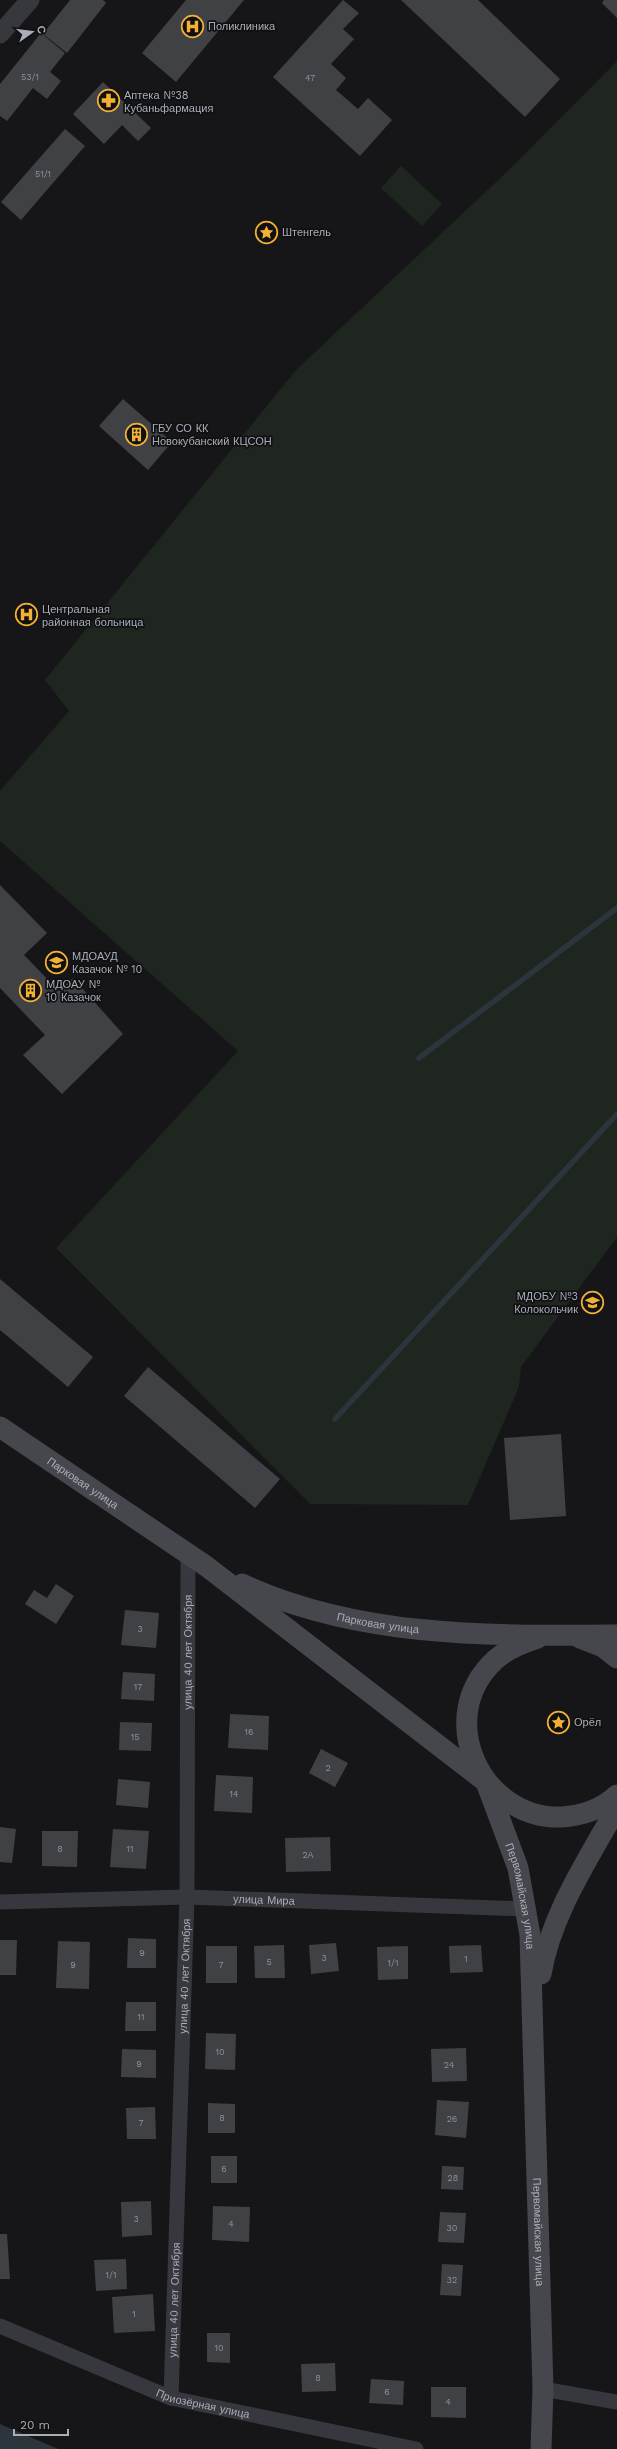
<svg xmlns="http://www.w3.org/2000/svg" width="617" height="2449" font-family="'Work Sans',sans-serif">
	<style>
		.green { fill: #1e261f }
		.water { fill: #2c353c }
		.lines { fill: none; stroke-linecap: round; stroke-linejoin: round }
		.stream { stroke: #2c353c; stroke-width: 5.5 }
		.building { fill: #404145 }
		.minor { stroke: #37383d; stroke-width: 15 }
		.tertiary { stroke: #37383d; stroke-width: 19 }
		.secondary { stroke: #45474d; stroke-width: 21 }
		.labels { text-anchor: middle; stroke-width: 3.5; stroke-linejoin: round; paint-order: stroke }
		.number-label { font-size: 9px; fill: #8e929b }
		.poi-label { font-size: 11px; fill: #a8adb8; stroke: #111113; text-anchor: start }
		.street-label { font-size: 11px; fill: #a8adb8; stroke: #111113 }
	</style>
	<rect width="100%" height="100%" fill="#161618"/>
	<g class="green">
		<path d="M617,61V1237L521,1367L519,1387L468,1505L310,1504L56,1248L238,1051L0,841V791L69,711L45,680L296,370L512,167Z"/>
		<path d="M401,166L442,204L422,226L381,188Z"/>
	</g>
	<path class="water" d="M0,2424L58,2449H0Z"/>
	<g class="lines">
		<g class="stream">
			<path d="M419,1058L617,908"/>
			<path d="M335,1419L617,1114"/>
		</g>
	</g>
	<g class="building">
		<path d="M70,0H103L106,3L67,53L43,34Z"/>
		<path d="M186,0H244L176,82L142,53Z"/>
		<path d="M343,0L359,13L343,29L354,39L331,64L346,78L336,90L358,109L368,98L392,120L360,156L273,77Z"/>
		<path d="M401,0H478L560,79L525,117Z"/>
		<path d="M604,0H617V18L602,3Z"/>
		<path d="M41,33L65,53L50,72L61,81L47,99L33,88L7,121L0,116V84Z"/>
		<path d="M103,82L151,128L138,141L122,125L104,144L73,114Z"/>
		<path d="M65,129L85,146L21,220L1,202Z"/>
		<path d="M123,399L172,442L148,470L99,426Z"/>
		<path d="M0,885L47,933L24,955L59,991L73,978L123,1034L62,1094L23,1055L45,1035L0,988Z"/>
		<path d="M0,1279L93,1357L68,1387L0,1330Z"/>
		<path d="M148,1367L280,1479L255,1508L124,1396Z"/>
		<path d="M561,1434L566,1516L510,1520L504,1438Z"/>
		<path d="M56,1584L74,1596L56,1624L25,1604L34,1590L47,1598Z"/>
		<path d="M125,1610L159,1613L156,1648L121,1645Z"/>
		<path d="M123,1672L155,1674L154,1701L121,1699Z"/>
		<path d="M230,1714L269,1716L268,1750L228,1748Z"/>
		<path d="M120,1722L152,1723L151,1751L119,1750Z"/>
		<path d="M321,1749L348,1763L335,1787L309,1773Z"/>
		<path d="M216,1775L253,1777L252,1813L214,1811Z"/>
		<path d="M118,1779L150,1782L148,1808L116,1805Z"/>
		<path d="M0,1827L16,1829L12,1863L0,1862Z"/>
		<path d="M113,1829L149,1831L146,1869L110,1867Z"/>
		<path d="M42,1831H78L77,1867L42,1866Z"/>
		<path d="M330,1837L331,1871L286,1872L285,1838Z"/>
		<path d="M128,1938L156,1939V1968H127Z"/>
		<path d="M0,1940H17L16,1975H0Z"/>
		<path d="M58,1941L90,1942L89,1989L56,1988Z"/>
		<path d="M336,1943L339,1971L311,1974L309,1945Z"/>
		<path d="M284,1945L285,1978H255L254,1946Z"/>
		<path d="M481,1945L483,1972L450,1973L449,1946Z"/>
		<rect x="206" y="1946" width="31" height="37"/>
		<path d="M408,1946V1979L378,1980L377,1947Z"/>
		<path d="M126,2002H156V2031H125Z"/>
		<path d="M206,2033L236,2034L235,2070L205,2069Z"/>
		<path d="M466,2048L467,2081L432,2082L431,2049Z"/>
		<path d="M122,2049L156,2050V2078L121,2077Z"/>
		<path d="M437,2100L469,2102L466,2138L435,2135Z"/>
		<path d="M208,2103L235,2104V2133H208Z"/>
		<path d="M155,2107L156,2139H127L126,2108Z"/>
		<rect x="211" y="2156" width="26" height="27"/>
		<path d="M442,2166L464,2167L463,2190L441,2189Z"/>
		<path d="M151,2201L152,2235L122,2237L121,2202Z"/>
		<path d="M213,2206L250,2207L249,2242L212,2240Z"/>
		<path d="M440,2212L466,2213L464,2243L438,2242Z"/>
		<path d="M0,2234H7L10,2279H0Z"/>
		<path d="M126,2259L127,2289L96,2291L94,2260Z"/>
		<path d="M442,2264L463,2265L461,2296L440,2295Z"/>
		<path d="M153,2294L155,2331L114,2333L112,2297Z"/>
		<path d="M207,2333H230V2363L207,2362Z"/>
		<path d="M335,2363L336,2391L302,2392L301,2364Z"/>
		<path d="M371,2379L404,2381L403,2405L369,2403Z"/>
		<path d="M431,2387H466V2418L431,2417Z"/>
	</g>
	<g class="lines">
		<g class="minor">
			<path id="s1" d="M0,1902L187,1897L527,1909"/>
			<path id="s2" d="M0,2326L171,2398L416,2449"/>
			<path d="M543,2389L617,2402"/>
			<path id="s3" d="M171,2398L187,1897L188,1554"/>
		</g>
		<path class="tertiary" d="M0,34L30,0"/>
		<g class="secondary">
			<path id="s4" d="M0,1427L206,1566L486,1782L518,1868L530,1935L543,2389L541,2449"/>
			<path id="s5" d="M242,1584C359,1638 491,1636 617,1635"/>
			<path d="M538,1638C522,1643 507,1649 495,1660C433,1717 481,1819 561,1817C581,1816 602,1809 617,1795"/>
			<path d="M580,1638L603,1647L617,1658"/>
			<path d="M541,1974C551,1914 588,1860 617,1807"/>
		</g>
	</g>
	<defs>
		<symbol id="hospital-ring" viewBox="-11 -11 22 22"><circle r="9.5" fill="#111113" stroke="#f2b134" stroke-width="1.5"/><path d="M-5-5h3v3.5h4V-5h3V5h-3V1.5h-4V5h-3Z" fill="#f2b134"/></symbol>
		<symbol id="pharmacy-ring" viewBox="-11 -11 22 22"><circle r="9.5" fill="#111113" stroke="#f2b134" stroke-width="1.5"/><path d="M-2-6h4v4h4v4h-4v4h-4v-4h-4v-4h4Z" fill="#f2b134"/></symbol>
		<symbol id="sight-ring" viewBox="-11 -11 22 22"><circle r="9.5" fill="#111113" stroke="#f2b134" stroke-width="1.5"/><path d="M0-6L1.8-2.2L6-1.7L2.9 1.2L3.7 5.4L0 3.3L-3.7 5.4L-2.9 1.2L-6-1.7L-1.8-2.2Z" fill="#f2b134"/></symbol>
		<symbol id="building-ring" viewBox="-11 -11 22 22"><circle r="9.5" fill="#111113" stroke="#f2b134" stroke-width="1.5"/><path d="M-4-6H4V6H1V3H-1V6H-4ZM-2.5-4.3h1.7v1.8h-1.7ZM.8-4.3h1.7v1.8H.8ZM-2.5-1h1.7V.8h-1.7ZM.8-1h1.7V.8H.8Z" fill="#f2b134"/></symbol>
		<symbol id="school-ring" viewBox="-11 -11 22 22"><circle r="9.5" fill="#111113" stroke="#f2b134" stroke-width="1.5"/><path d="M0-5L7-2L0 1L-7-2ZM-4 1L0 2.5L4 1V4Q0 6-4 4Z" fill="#f2b134"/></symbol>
	</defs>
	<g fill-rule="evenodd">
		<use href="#hospital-ring" x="180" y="14" width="25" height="25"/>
		<use href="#pharmacy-ring" x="96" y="88" width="25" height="25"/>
		<use href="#sight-ring" x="254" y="220" width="25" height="25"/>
		<use href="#building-ring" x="124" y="422" width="25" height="25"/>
		<use href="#hospital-ring" x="14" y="602" width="25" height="25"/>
		<use href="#school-ring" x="44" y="950" width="25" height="25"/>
		<use href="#building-ring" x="18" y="978" width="25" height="25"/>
		<use href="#school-ring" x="580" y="1290" width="25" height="25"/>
		<use href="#sight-ring" x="546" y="1710" width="25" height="25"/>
	</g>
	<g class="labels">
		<g class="number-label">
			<text x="30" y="80">53/1</text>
			<text x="310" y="81">47</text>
			<text x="43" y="177">51/1</text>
			<text x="140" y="1632">3</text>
			<text x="138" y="1690">17</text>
			<text x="249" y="1735">16</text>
			<text x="135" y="1740">15</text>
			<text x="328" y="1771">2</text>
			<text x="234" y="1797">14</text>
			<text x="60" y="1852">8</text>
			<text x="130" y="1852">11</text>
			<text x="308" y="1858">2А</text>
			<text x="142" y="1956">9</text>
			<text x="324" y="1961">3</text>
			<text x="466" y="1962">1</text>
			<text x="269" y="1965">5</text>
			<text x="393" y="1966">1/1</text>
			<text x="73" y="1968">9</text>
			<text x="221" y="1968">7</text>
			<text x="141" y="2020">11</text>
			<text x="220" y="2055">10</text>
			<text x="139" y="2067">9</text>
			<text x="449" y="2068">24</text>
			<text x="222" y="2121">8</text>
			<text x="452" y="2122">26</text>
			<text x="141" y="2126">7</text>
			<text x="224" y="2172">6</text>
			<text x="453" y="2181">28</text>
			<text x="136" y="2222">3</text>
			<text x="231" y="2227">4</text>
			<text x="452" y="2231">30</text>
			<text x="111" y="2278">1/1</text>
			<text x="452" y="2283">32</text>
			<text x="134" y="2317">1</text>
			<text x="219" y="2351">10</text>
			<text x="318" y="2381">8</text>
			<text x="387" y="2395">6</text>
			<text x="448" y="2405">4</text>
		</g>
		<g class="poi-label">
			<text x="208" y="30">Поликлиника</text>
			<text x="124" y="99">Аптека №38<tspan x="124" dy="13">Кубаньфармация</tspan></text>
			<text x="282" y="236">Штенгель</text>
			<text x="152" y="432">ГБУ СО КК<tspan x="152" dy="13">Новокубанский КЦСОН</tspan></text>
			<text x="42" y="613">Центральная<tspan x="42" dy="13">районная больница</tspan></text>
			<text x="72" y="960">МДОАУД<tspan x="72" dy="13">Казачок № 10</tspan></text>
			<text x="46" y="988">МДОАУ №<tspan x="46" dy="13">10 Казачок</tspan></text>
			<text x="578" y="1300" text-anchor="end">МДОБУ №3<tspan x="578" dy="13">Колокольчик</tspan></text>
			<text x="574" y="1726">Орёл</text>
		</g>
		<g class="street-label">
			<text dy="4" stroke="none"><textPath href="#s4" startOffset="100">Парковая улица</textPath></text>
			<text dy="4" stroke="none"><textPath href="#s5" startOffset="142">Парковая улица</textPath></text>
			<text dy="4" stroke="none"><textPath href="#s3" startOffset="746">улица 40 лет Октября</textPath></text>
			<text dy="4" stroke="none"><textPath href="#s4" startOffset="722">Первомайская улица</textPath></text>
			<text dy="4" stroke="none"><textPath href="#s1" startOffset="264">улица Мира</textPath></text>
			<text dy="4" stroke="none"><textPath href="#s3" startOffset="422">улица 40 лет Октября</textPath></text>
			<text dy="4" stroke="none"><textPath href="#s4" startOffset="1059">Первомайская улица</textPath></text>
			<text dy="4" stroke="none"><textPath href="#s3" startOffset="98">улица 40 лет Октября</textPath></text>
			<text dy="4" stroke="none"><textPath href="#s2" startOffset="218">Приозёрная улица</textPath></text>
		</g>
	</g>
	<g transform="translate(32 32) rotate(76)" stroke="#111113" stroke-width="3" paint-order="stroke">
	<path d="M0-3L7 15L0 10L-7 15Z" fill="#a8adb8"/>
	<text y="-6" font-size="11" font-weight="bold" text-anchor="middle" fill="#a8adb8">С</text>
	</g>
	<path d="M14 2429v6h54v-6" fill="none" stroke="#a8adb8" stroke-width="2"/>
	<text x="20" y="2429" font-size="12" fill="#a8adb8" stroke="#111113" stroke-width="3" paint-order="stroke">20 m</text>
</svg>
